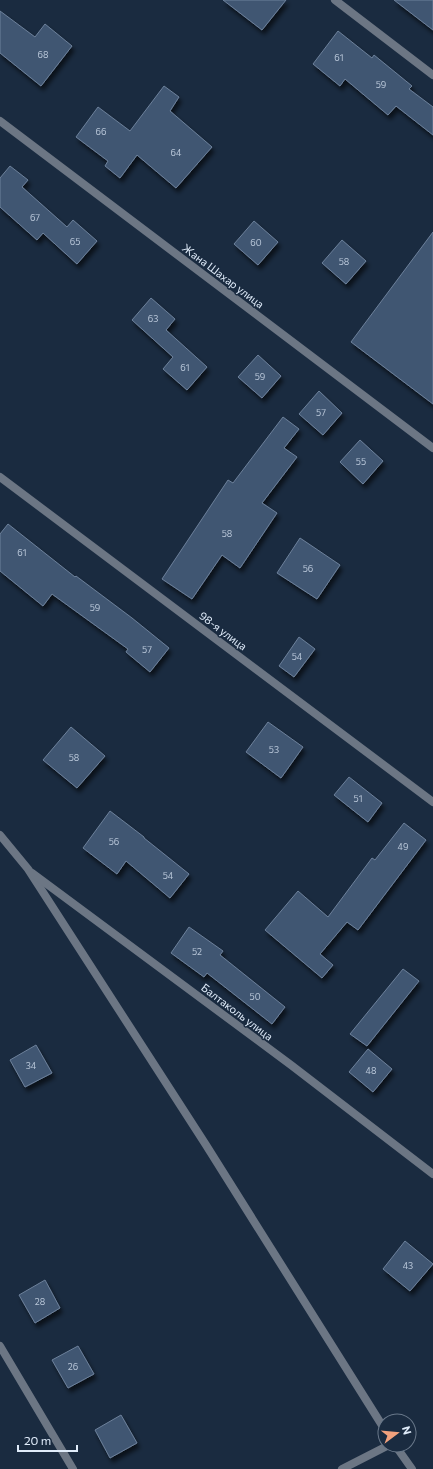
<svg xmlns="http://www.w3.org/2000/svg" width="433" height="1469" font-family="Commissioner,sans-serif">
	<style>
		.building { fill: #405672; stroke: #6d819b; filter: url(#shadow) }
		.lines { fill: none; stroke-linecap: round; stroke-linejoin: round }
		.street { stroke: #6c7684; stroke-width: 8 }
		.labels { text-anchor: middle; stroke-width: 3; stroke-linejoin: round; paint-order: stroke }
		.number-label { font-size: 9px; fill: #b8c6d8 }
		.street-label { font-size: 11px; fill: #e0ecfa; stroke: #1a2b40 }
	</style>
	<defs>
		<filter id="shadow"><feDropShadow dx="2.5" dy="4.5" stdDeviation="2" flood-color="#0009"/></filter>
	</defs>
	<rect width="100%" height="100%" fill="#1a2b40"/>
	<g class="building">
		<path d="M223,0H286L262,30Z"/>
		<path d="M394,0H433V30Z"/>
		<path d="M0,11L35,37L45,24L72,46L41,86L0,53Z"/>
		<path d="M338,31L372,58L374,55L412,86L409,89L433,107V135L396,106L388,115L345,79L340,86L313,64Z"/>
		<path d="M164,86L179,97L170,111L212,147L176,188L137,155L120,178L105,166L108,161L76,137L98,107L130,131Z"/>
		<path d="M10,166L28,180L22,187L67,227L73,220L97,241L77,264L43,233L37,240L0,207V178Z"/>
		<path d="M254,221L278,242L258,265L234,244Z"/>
		<path d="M433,232V404L351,342Z"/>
		<path d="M342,240L366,261L346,284L322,263Z"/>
		<path d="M151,298L175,319L166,330L207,367L187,390L163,369L173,357L132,320Z"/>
		<path d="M258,355L281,376L262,398L238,377Z"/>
		<path d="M319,391L342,413L323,435L299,414Z"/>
		<path d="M283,417L299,429L284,448L297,457L262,503L277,513L240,568L222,555L192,599L162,579L228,480L233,483Z"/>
		<path d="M360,440L383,461L363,484L340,462Z"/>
		<path d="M8,524L75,577L76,576L132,618L169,648L150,672L126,652L128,649L52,594L43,606L0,571V534Z"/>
		<path d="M300,538L340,565L317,599L277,573Z"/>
		<path d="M299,637L315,649L294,677L279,666Z"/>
		<path d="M268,722L303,747L281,778L246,752Z"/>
		<path d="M71,727L105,756L77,788L43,760Z"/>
		<path d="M349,777L382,803L368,822L334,795Z"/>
		<path d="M110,811L144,837V838L189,874L170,898L126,861L117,874L83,848Z"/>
		<path d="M404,823L426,840L358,930L347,922L320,954L333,965L322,978L265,930L298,891L328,917L372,858L375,860Z"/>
		<path d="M189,927L223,951L220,955L285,1007L272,1024L207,973L204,977L171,953Z"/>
		<path d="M403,969L419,981L367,1046L350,1034Z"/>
		<path d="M36,1045L52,1073L25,1087L10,1060Z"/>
		<path d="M368,1049L392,1069L373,1092L349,1072Z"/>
		<path d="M405,1241L433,1264L410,1291L383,1269Z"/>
		<path d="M45,1280L60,1308L35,1323L19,1295Z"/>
		<path d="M78,1346L94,1374L68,1388L52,1360Z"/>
		<path d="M121,1415L137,1443L110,1458L95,1430Z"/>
	</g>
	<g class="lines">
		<g class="street">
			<path d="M335,0L433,75"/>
			<path d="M0,121L433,448"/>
			<path d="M0,477L433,802"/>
			<path d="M0,835L28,869L206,1145L385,1430"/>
			<path d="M32,873L291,1065L433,1174"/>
			<path d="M0,1346L73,1469"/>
			<path d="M395,1445L412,1469"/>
			<path d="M342,1469L389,1445"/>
		</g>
	</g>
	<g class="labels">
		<g class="number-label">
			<text x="43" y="58">68</text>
			<text x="339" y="61">61</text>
			<text x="381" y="88">59</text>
			<text x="101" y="135">66</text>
			<text x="176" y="156">64</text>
			<text x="35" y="221">67</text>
			<text x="75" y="245">65</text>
			<text x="256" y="246">60</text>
			<text x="344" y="265">58</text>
			<text x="153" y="322">63</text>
			<text x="185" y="371">61</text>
			<text x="260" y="380">59</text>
			<text x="321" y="416">57</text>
			<text x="361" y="465">55</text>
			<text x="227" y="537">58</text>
			<text x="22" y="556">61</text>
			<text x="308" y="572">56</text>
			<text x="95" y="611">59</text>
			<text x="147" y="653">57</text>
			<text x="297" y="660">54</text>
			<text x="274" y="753">53</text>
			<text x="74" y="761">58</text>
			<text x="358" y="802">51</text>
			<text x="114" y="845">56</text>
			<text x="403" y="850">49</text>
			<text x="168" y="879">54</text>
			<text x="197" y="955">52</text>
			<text x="255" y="1000">50</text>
			<text x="31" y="1069">34</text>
			<text x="371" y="1074">48</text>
			<text x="408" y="1269">43</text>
			<text x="40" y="1305">28</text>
			<text x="73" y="1370">26</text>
		</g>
		<g class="street-label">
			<text transform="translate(223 276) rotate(37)" y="4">Жана Шахар улица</text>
			<text transform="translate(223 631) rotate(37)" y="4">98-я улица</text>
			<text transform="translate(237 1012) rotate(37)" y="4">Балтаколь улица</text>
		</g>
	</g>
	<g transform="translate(397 1433) rotate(74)"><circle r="19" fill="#1a2b40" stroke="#69788a"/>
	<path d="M0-3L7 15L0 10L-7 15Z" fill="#f1a17d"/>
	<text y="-6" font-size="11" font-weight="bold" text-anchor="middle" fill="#e0ecfa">N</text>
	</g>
	<path d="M18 1445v6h59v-6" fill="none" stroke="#e0ecfa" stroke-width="2"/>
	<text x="24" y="1445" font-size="12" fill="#e0ecfa" stroke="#1a2b40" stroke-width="3" paint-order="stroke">20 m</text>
</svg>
